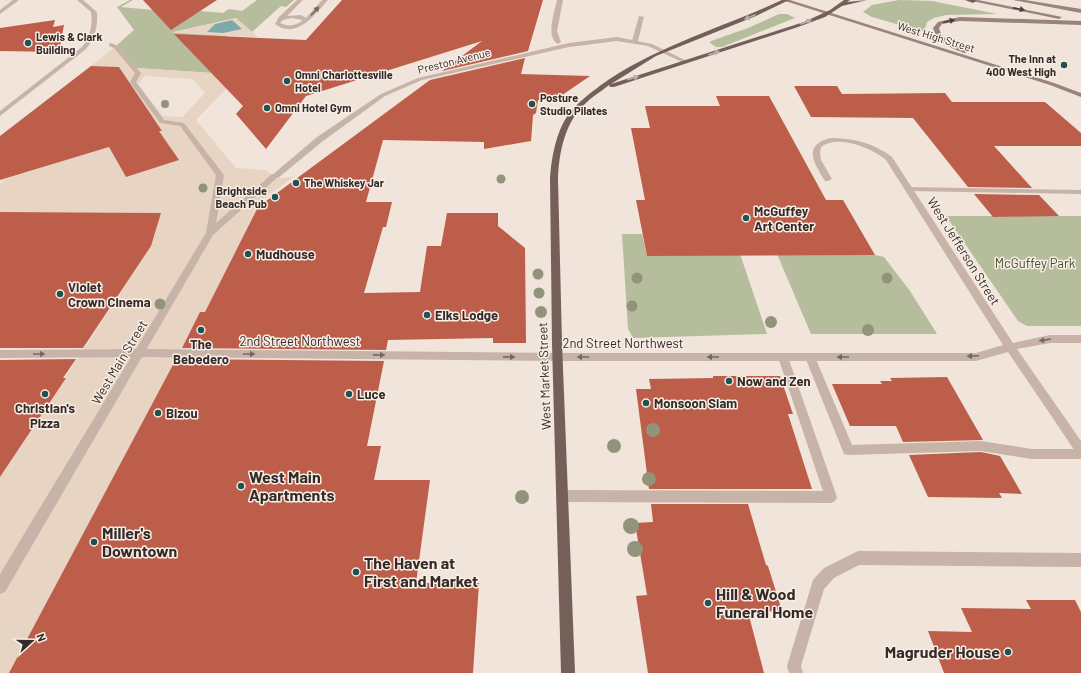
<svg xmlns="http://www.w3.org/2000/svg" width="1081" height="673" font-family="Barlow,sans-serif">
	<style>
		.green { fill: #b5bd9c }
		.plaza { fill: #e7d4c3; fill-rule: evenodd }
		.water { fill: #7caaa9 }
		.building { fill: #bd5e4b }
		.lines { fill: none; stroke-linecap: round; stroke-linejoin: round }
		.service { fill: #c7b3a8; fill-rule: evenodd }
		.pedestrian { fill: #c7b3a8; fill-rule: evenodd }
		.minor { fill: #c7b3a8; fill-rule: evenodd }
		.tertiary { fill: #c7b3a8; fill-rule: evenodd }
		.secondary { fill: #9a8379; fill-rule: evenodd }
		.primary { fill: #756059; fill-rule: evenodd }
		.tree { fill: #92937b }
		.oneway { fill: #4e403c }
		.oneway2 { fill: #766861 }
		.oneway3 { fill: #bdaea7 }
		.poi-dot { fill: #205252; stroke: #f8eee6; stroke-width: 1.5 }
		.labels { text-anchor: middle; stroke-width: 3; stroke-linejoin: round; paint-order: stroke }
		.far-poi-label { font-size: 11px; font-weight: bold; fill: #342a27; stroke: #f8eee6; text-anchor: start }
		.far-street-label { font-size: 11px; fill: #342a27; stroke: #f8eee6 }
		.poi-label { font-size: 13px; font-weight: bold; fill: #342a27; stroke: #f8eee6; text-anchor: start }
		.street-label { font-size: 13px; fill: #342a27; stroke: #f8eee6 }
		.park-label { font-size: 13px; fill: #46502d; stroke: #f8eee6 }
		.near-poi-label { font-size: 16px; font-weight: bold; fill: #342a27; stroke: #f8eee6; text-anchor: start }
	</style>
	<rect width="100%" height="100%" fill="#f0e4db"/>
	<g class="green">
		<path d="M130,0H133L121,7L195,14L200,11L223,13L229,9L242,11L257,0H294L286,7L281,6L252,32L236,18L173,32L228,36L204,58L212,73L136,68L117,45L134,30L117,7Z"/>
		<path d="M899,0L932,1L997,14L946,15L934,18L927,22L924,32L872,17L863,12L872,5Z"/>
		<path d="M779,14H787L795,18L722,47H716L710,43L711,41L748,28Z"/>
		<path d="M946,216H1081V326H1027L1018,321Z"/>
		<path d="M622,234H642L647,256L740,254L767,334L633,338L628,329Z"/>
		<path d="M777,254L875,255L884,257L910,291L937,334H811Z"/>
	</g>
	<g class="plaza">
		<path d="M236,18L258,37L171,33ZM232,20L241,29L207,31L215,24Z"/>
		<path d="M115,47L136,68L212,73L227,88L196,120L236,168L266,170L277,179L295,176L260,202L205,312L200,313L9,673H0V477L151,246L161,213L0,212V184L5,179L109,147L126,177L178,160L159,131H161L119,67L91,66ZM145,76L193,79L205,93L182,117L163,116L138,84Z"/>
	</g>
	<path class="water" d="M232,20L242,29L223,33L207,32L215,24Z"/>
	<g class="building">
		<path d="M143,0H217L171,30Z"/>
		<path d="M342,0H543L528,51L442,71L482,41L306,96L266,149L236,114L243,106L174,34L306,40Z"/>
		<path d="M55,20L53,27L64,25L59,52L0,51V28Z"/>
		<path d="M525,58L521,74L590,76L555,100H538L536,113L533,115L531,141L484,149V142L383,140L366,202H392L386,227H383L364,293L420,292L427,246H441L447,213H498V226L525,248L526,343H493V338L388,340L386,350L182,348L200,312H205L258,207L430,80Z"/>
		<path d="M91,66L119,67L162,131H159L179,160L126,177L109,147L0,180V136Z"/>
		<path d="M794,86H837L842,94L945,93L952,102H1045L1081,133V146H994L1032,188L968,187L913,118L811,117Z"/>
		<path d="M716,96H769L826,200H843L875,255L647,256L636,200H645L631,128H650L645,106H720Z"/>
		<path d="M974,194L1039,195L1059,216L993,217Z"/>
		<path d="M0,212L161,213L151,246L83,348H0Z"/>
		<path d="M76,359L63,378H66L0,477V360Z"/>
		<path d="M176,359L384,361L367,446H381L374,480H430L416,583H479L473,673H9Z"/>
		<path d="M713,376H780L793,414H788L812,489H649L636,389H651L649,379L713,378Z"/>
		<path d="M947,377L983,440L903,442L896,426H850L832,384H882L880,381H892L890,378Z"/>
		<path d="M981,452L1000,456L1022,494L999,493L1002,498L928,497L909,455Z"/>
		<path d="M651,504H748L766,565L768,566L782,611L748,612L764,673H648L636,596L647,595L635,523L653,522Z"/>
		<path d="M1026,600H1075L1081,612V673H944L928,631L972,632L961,608L1031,609Z"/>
	</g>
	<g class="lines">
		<g class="service">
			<path d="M297,0H303L287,16L301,15L306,18L322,0H328C315,15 296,40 275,24L279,17ZM291,18L303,20C296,26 288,27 280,23L283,20Z"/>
			<path d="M557,0H563L557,31L561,42L558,44C545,37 555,11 557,0Z"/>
			<path d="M639,16L644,17L638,41L635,43L632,41Z"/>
			<path d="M907,187L1081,190V194L910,191H907Z"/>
			<path d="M783,353L787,354L788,357L837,497L835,501L831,503L562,502L558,500L556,496L558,492L562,490L823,491L778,357L779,354Z"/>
			<path d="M810,353L814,354L815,357L852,445L981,441L1032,449H1081V459H1032L981,451L848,455L844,454L805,357L806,354Z"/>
			<path d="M858,551L1081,553V567L859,565L834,578L824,589L801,666L803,673H789L787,666L813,580L824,568Z"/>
		</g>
		<path class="pedestrian" d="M111,43L118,46L140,72L141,73L136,82L164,120L184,123L224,175L216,223L272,174H275L279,176L213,235L5,592L0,594V574L206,233L216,175L180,126L160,123L130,82L135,73L114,48L109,46V44Z"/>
		<g class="minor">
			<path d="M13,0H19L0,14V10Z"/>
			<path d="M617,37L652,44L689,62L684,63L648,46L617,41L569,47L422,80L385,96L323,141L278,178H275L271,176L317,137L381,94L418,78L569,43Z"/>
			<path d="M830,138C853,138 874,143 892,157L1013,343L1050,335H1081V343H1050L1017,349L1081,441V455L1077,454L1008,352L976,361H558L140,357L0,358V350L140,349L558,353H976L1003,345L886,160C872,148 838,134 821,147L820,153L821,160L832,179L828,181H825C814,163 802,146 830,138Z"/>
		</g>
		<path class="tertiary" d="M77,0H83L97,12C98,26 95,39 86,49L0,116V111L82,47C90,38 93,24 91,12Z"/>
		<g class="secondary">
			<path d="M782,0H790L1054,83L1081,93V97L1050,85Z"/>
			<path d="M967,0H978L1062,17L1059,19Z"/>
			<path d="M1013,0H1025L1081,9V13Z"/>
			<path d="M960,17L1081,21V25L960,21L942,24L939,28C942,41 956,45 967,50V52L965,53C952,49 937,42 933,28L938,22Z"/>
		</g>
		<g class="primary">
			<path d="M782,0H789L756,16L656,56L611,84L804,22L830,10L844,0H850L847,2L867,0L842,6L825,17L798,27L614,87H610L609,85C602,91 593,96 587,102C565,121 559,152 558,179L562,343L575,673H561L552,343L550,179C551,159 556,132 568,115C577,103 589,94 601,85C656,46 722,28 782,0Z"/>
			<path d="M965,0H975L976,1L973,3Z"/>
		</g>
	</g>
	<g class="tree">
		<circle cx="165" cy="104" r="4"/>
		<circle cx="501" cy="179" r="4.5"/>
		<circle cx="203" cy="188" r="4.5"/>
		<circle cx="538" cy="274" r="5.5"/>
		<circle cx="637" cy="278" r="5.5"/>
		<circle cx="887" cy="278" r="5.5"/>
		<circle cx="539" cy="293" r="5.5"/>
		<circle cx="160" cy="304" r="5.5"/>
		<circle cx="632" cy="306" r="5.5"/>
		<circle cx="541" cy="312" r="6"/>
		<circle cx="771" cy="322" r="6"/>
		<circle cx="868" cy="330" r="6"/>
		<circle cx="653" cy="430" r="7"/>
		<circle cx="614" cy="446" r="7"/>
		<circle cx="649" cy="479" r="7"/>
		<circle cx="522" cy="497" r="7"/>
		<circle cx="631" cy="526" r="8"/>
		<circle cx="635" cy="549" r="8"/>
	</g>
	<defs><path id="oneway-solid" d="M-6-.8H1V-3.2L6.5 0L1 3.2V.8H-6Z"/></defs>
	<g class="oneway">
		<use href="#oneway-solid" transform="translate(1019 9) rotate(11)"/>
		<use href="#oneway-solid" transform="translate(949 21) rotate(-13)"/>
	</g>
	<g class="oneway2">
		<use href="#oneway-solid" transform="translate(315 11) rotate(-47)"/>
		<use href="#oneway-solid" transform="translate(1045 340) rotate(171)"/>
		<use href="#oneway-solid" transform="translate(39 354)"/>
		<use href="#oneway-solid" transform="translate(249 354)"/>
		<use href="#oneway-solid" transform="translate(379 355) rotate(1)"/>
		<use href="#oneway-solid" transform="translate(973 356) rotate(177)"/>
		<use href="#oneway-solid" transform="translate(509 357) rotate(1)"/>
		<use href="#oneway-solid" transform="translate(583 357) rotate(180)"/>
		<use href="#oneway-solid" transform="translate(713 357) rotate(180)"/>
		<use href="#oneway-solid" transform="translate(843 357) rotate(180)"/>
	</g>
	<g class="oneway3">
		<use href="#oneway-solid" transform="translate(750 17) rotate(158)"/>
		<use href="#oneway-solid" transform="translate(806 22) rotate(-21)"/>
		<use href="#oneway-solid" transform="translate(714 53) rotate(-17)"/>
		<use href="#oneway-solid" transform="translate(633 78) rotate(-17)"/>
	</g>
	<g class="poi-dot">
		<circle cx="28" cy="43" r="4"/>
		<circle cx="1064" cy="65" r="4"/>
		<circle cx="287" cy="81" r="4"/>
		<circle cx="532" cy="104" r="4"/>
		<circle cx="267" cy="108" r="4"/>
		<circle cx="296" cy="183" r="4"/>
		<circle cx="275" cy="197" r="4"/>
		<circle cx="746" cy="218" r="4"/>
		<circle cx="248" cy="254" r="4"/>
		<circle cx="60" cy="294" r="4"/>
		<circle cx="427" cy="315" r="4"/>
		<circle cx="201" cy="330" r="4"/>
		<circle cx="729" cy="381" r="4"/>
		<circle cx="45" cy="394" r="4"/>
		<circle cx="349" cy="394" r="4"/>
		<circle cx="646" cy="403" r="4"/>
		<circle cx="158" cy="413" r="4"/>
		<circle cx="241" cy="486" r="4"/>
		<circle cx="94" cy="542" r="4"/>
		<circle cx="356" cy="572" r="4"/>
		<circle cx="708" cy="603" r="4"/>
		<circle cx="1008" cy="652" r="4"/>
	</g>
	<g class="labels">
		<g class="far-poi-label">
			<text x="36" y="41">Lewis &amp; Clark<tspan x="36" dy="13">Building</tspan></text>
			<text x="1056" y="63" text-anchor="end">The Inn at<tspan x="1056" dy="13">400 West High</tspan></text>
			<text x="295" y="79">Omni Charlottesville<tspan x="295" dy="13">Hotel</tspan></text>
			<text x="540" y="102">Posture<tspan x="540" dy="13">Studio Pilates</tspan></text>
			<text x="275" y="112">Omni Hotel Gym</text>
			<text x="304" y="187">The Whiskey Jar</text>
			<text x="267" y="195" text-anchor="end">Brightside<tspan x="267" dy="13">Beach Pub</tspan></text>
		</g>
		<g class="far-street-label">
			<text transform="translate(936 37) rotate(17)" y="4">West High Street</text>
			<text transform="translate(454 61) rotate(-14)" y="4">Preston Avenue</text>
		</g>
		<g class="poi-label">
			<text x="754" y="216">McGuffey<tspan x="754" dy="15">Art Center</tspan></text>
			<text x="256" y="259">Mudhouse</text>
			<text x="68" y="292">Violet<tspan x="68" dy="15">Crown Cinema</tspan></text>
			<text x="435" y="320">Elks Lodge</text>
			<text x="201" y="349" text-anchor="middle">The<tspan x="201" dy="15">Bebedero</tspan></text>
			<text x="737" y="386">Now and Zen</text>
			<text x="357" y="399">Luce</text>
			<text x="654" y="408">Monsoon Siam</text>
			<text x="45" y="413" text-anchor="middle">Christian's<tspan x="45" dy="15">Pizza</tspan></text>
			<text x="166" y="418">Bizou</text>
		</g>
		<g class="street-label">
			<text transform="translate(964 251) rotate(58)" y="5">West Jefferson Street</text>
			<text x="300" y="346">2nd Street Northwest</text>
			<text x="623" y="348">2nd Street Northwest</text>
			<text transform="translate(119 362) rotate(-59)" y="5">West Main Street</text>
			<text transform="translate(544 376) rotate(-92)" y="5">West Market Street</text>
		</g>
		<g class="park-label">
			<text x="1035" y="268">McGuffey Park</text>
		</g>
		<g class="near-poi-label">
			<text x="249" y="483">West Main<tspan x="249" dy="18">Apartments</tspan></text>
			<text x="102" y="539">Miller's<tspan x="102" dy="18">Downtown</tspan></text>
			<text x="364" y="569">The Haven at<tspan x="364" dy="18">First and Market</tspan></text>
			<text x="716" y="600">Hill &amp; Wood<tspan x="716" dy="18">Funeral Home</tspan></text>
			<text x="1000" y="658" text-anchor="end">Magruder House</text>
		</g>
	</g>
	<g transform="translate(32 641) rotate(69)" stroke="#f8eee6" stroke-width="3" paint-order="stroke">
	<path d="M0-3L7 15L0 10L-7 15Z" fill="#342a27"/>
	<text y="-6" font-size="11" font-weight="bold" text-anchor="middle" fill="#342a27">N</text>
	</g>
</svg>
